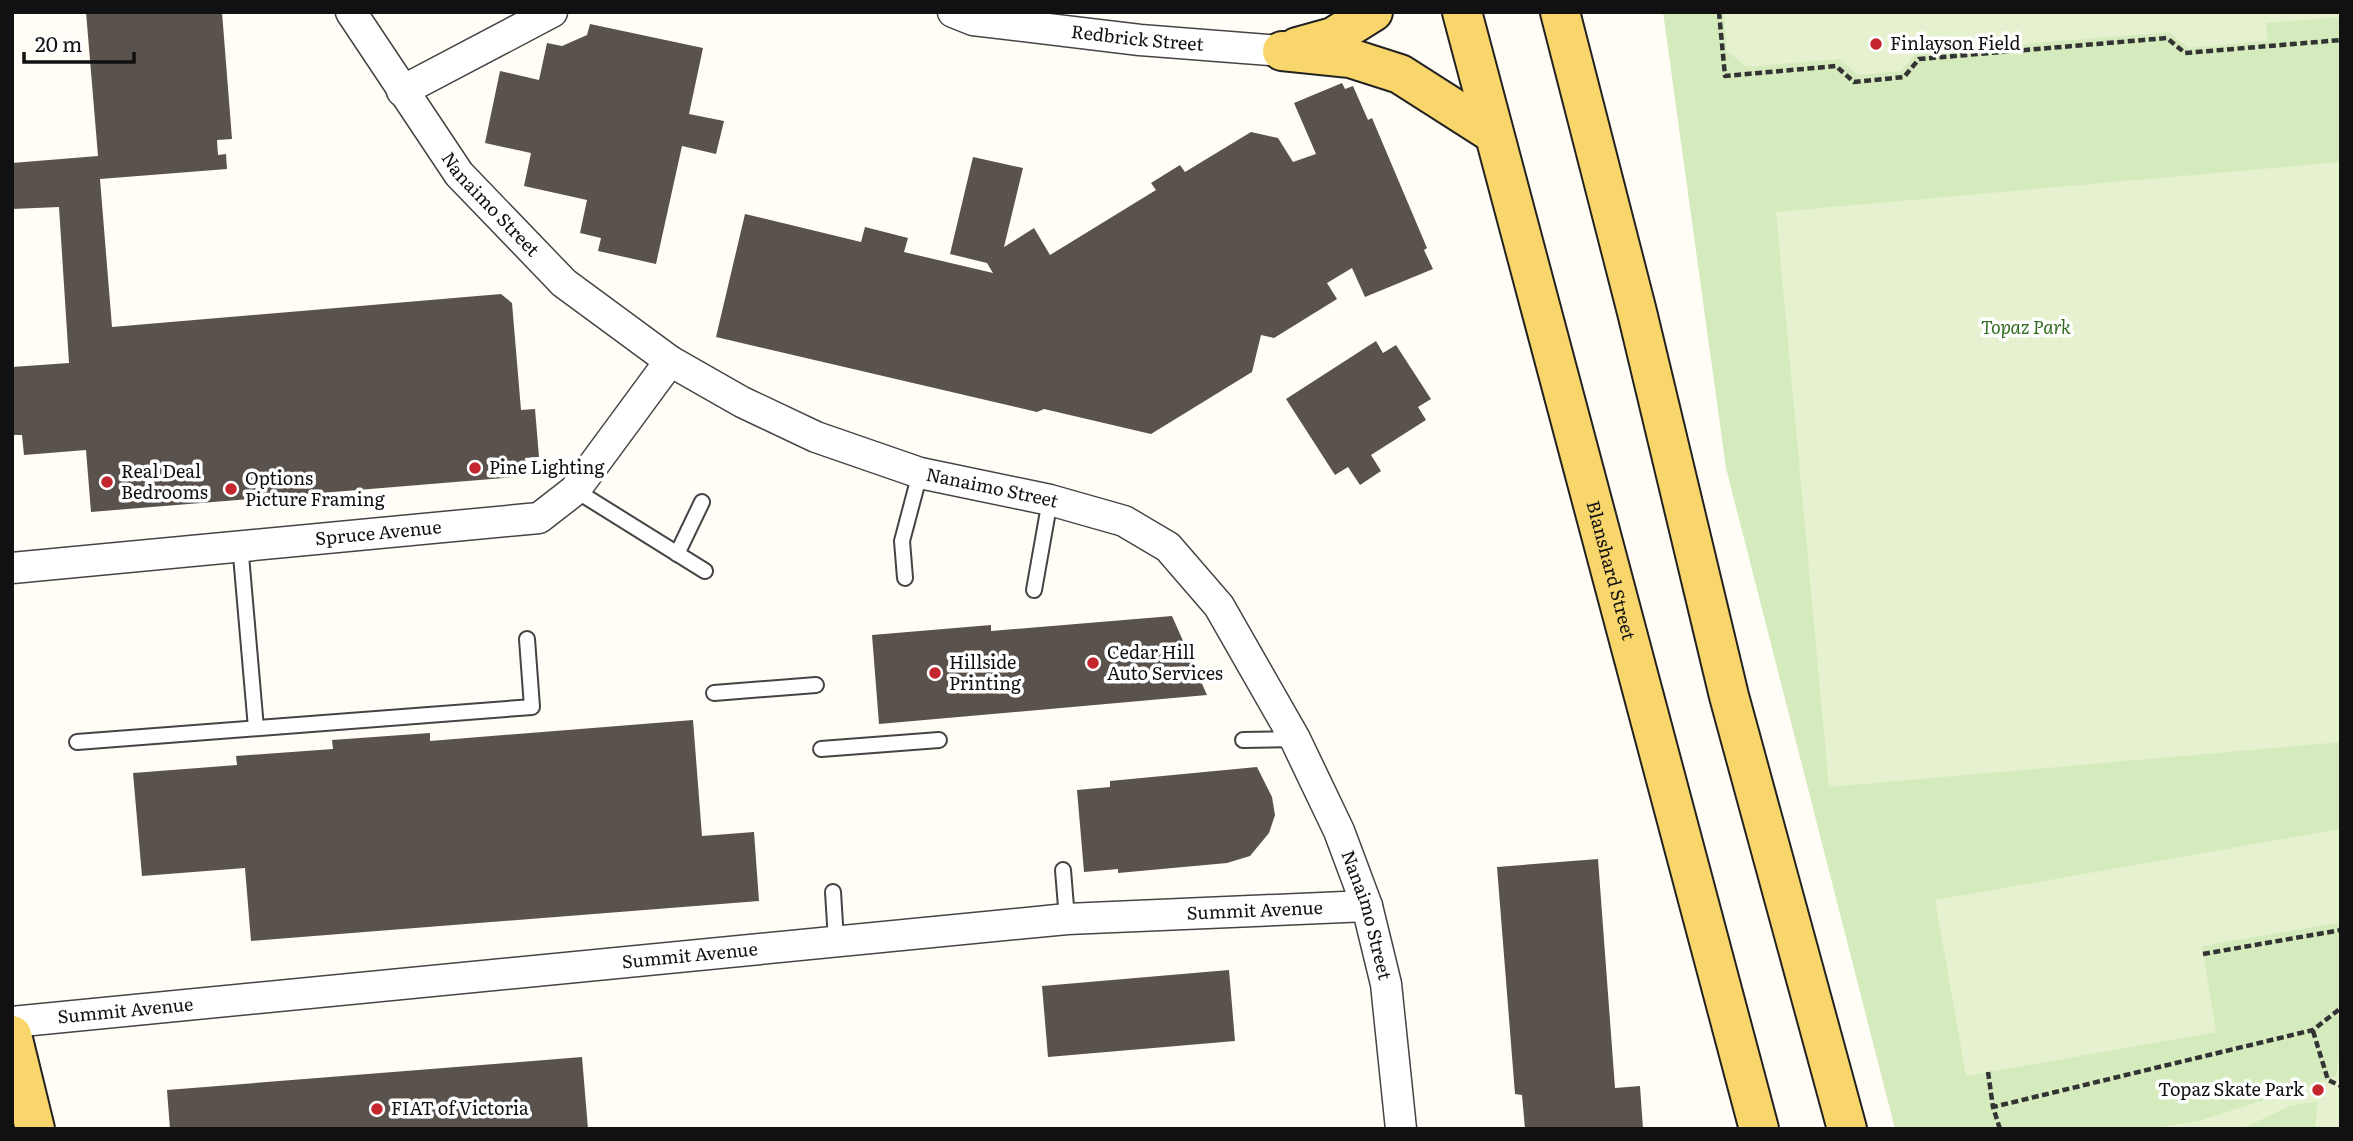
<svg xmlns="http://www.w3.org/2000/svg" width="2353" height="1141" font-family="Literata,serif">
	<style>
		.green { fill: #d5ebbd }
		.pitch { fill: #e6f2cf }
		.building { fill: #5a524d }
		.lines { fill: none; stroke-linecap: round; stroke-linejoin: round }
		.lane-casing { stroke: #444; stroke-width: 18 }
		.street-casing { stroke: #444; stroke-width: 33 }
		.primary-casing { stroke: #222; stroke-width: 42 }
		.path { stroke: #333; stroke-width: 4.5; stroke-dasharray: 7 3.5; stroke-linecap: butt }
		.lane { stroke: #fff; stroke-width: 14 }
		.street { stroke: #fff; stroke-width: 30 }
		.primary { stroke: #f9d66b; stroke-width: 38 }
		.poi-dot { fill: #c4262e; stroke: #fff; stroke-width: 2.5 }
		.labels { text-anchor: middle; stroke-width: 7; stroke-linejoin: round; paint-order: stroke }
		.street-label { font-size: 18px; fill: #111; stroke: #fff }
		.poi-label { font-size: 18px; fill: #111; stroke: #fff; text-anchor: start }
		.park-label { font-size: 18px; font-style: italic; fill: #2f6b1f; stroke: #fff }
	</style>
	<rect width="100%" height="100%" fill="#fffdf5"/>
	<path class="green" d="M1663,12H2341V1129H1895L1726,468Z"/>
	<g class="pitch">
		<path d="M1724,12H2341V17L2266,23L2267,41L2188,48L2169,32L1916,53L1901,71L1858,75L1839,59L1747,67L1727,51Z"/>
		<path d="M2341,162V742L1829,787L1776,212Z"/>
		<path d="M2341,829V922L2202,946L2216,1032L1966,1076L1935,900Z"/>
		<path d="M2339,1056L2341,1129H2315L2318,1101L2290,1106L2241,1129H2149L2199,1121L2336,1077Z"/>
	</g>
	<g class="building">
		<path d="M86,12H222L232,139L217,140L218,155L226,154L227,169L100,179L112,327L501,294L512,303L521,410L535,409L539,457L525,458L527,476L91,512L86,450L24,455L22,435H12V367L69,363L59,207L12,209V163L98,156Z"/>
		<path d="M590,24L703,48L689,114L724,121L716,154L682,146L656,264L598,251L601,238L580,233L587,200L524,186L531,153L485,143L500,71L539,80L547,43L562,46L587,35Z"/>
		<path d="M1342,83L1345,89L1353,86L1368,120L1372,118L1427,248L1424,250L1433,269L1365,297L1352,268L1327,283L1337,299L1274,338L1261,335L1252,372L1151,434L1044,409L1037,412L716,337L745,214L861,242L865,227L908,238L904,252L993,273L987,263L950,254L973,157L1023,168L1004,247L1034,228L1050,255L1156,190L1151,183L1180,165L1185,172L1251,132L1278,138L1293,162L1316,154L1294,103Z"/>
		<path d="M1376,341L1383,353L1396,345L1431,399L1418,407L1426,420L1371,455L1381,471L1360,485L1348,467L1335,475L1286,399Z"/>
		<path d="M1172,616L1207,695L879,724L872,635L991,625V631Z"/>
		<path d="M693,720L702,836L754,832L759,901L251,941L245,868L142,876L133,773L237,765L236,756L333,749L332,740L430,733V741Z"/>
		<path d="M1257,767L1272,797L1275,815L1269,833L1250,856L1227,863L1118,873V869L1084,872L1077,790L1110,787V781Z"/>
		<path d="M1598,859L1615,1088L1640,1086L1643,1129H1525L1522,1095L1515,1094L1497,867Z"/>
		<path d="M1229,970L1235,1041L1048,1057L1042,986Z"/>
		<path d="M582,1057L588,1129H170L167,1090Z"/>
	</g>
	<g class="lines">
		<defs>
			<g id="lane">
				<path d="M575,490L705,571"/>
				<path d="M240,544L256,728"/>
				<path d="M677,554L702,502"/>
				<path d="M905,578L902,541L920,473"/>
				<path d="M1034,590L1050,500"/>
				<path d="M714,693L816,685"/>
				<path d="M1243,740L1295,739"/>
				<path d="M77,742L532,707L527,639"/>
				<path d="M821,749L939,740"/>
				<path d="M1063,870L1067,919"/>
				<path d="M833,892L836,940"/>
			</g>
			<g id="street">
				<path id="s1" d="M351,12L459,174L564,283L670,361L742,402L816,437L920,473L1050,500L1124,521L1168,547L1219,606L1295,739L1339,831L1367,906L1386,984L1401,1129"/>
				<path id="s2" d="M953,12L973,20L1140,40L1282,51"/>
				<path d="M402,91L552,12"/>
				<path id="s3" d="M12,568L539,518L575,490L670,361"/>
				<path id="s4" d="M12,1022L1067,919L1367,906"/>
			</g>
			<g id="primary">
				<path id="s5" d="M1462,12L1759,1129"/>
				<path d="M1560,12L1637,312L1729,696L1847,1129"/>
				<path d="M1297,47L1333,37L1373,12"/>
				<path d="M1282,51L1350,58L1400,74L1494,134"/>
				<path d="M12,1035L35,1129"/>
			</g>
		</defs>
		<use href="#lane" class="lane-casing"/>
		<use href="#street" class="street-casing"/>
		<use href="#primary" class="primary-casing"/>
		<g class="path">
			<path d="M1719,12L1725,76L1836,66L1854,82L1904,77L1919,59L2167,38L2185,53L2341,40"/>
			<path d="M2203,954L2341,930"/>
			<path d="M2313,1031L2328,1080L2341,1086"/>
			<path d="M1988,1072L1993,1107"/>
			<path d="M2000,1129L1993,1107L2313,1030L2341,1008"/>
		</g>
		<use href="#lane" class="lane"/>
		<use href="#street" class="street"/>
		<use href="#primary" class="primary"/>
	</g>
	<g class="poi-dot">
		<circle cx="1876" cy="44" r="7"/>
		<circle cx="475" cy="468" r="7"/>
		<circle cx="107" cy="482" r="7"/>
		<circle cx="231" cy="489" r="7"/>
		<circle cx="1093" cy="663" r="7"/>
		<circle cx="935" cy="673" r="7"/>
		<circle cx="2318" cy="1090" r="7"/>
		<circle cx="377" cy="1109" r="7"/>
	</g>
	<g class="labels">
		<g class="street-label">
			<text dy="6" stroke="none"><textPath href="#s2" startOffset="187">Redbrick Street</textPath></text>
			<text dy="6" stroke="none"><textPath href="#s1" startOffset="238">Nanaimo Street</textPath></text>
			<text dy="6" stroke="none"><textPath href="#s1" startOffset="826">Nanaimo Street</textPath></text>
			<text dy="6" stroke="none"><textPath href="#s3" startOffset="368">Spruce Avenue</textPath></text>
			<text dy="6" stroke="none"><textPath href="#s5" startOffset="578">Blanshard Street</textPath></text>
			<text dy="6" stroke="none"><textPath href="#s4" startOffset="1248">Summit Avenue</textPath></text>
			<text dy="6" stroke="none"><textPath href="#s1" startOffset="1435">Nanaimo Street</textPath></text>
			<text dy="6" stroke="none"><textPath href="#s4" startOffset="681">Summit Avenue</textPath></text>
			<text dy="6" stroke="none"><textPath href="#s4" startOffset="114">Summit Avenue</textPath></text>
		</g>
		<g class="poi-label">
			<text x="1890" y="50">Finlayson Field</text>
			<text x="489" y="474">Pine Lighting</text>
			<text x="121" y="478">Real Deal<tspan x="121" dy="21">Bedrooms</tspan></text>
			<text x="245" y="485">Options<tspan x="245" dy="21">Picture Framing</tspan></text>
			<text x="1107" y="659">Cedar Hill<tspan x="1107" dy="21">Auto Services</tspan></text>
			<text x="949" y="669">Hillside<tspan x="949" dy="21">Printing</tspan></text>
			<text x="2304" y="1096" text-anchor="end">Topaz Skate Park</text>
			<text x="391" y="1115">FIAT of Victoria</text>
		</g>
		<g class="park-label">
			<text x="2026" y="334">Topaz Park</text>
		</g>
	</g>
	<rect width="2353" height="1141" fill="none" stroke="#111111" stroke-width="28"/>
	<path d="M24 52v10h110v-10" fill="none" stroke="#111111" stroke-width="3.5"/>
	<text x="35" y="52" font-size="21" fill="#111111" stroke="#ffffff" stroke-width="5" paint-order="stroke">20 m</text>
</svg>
